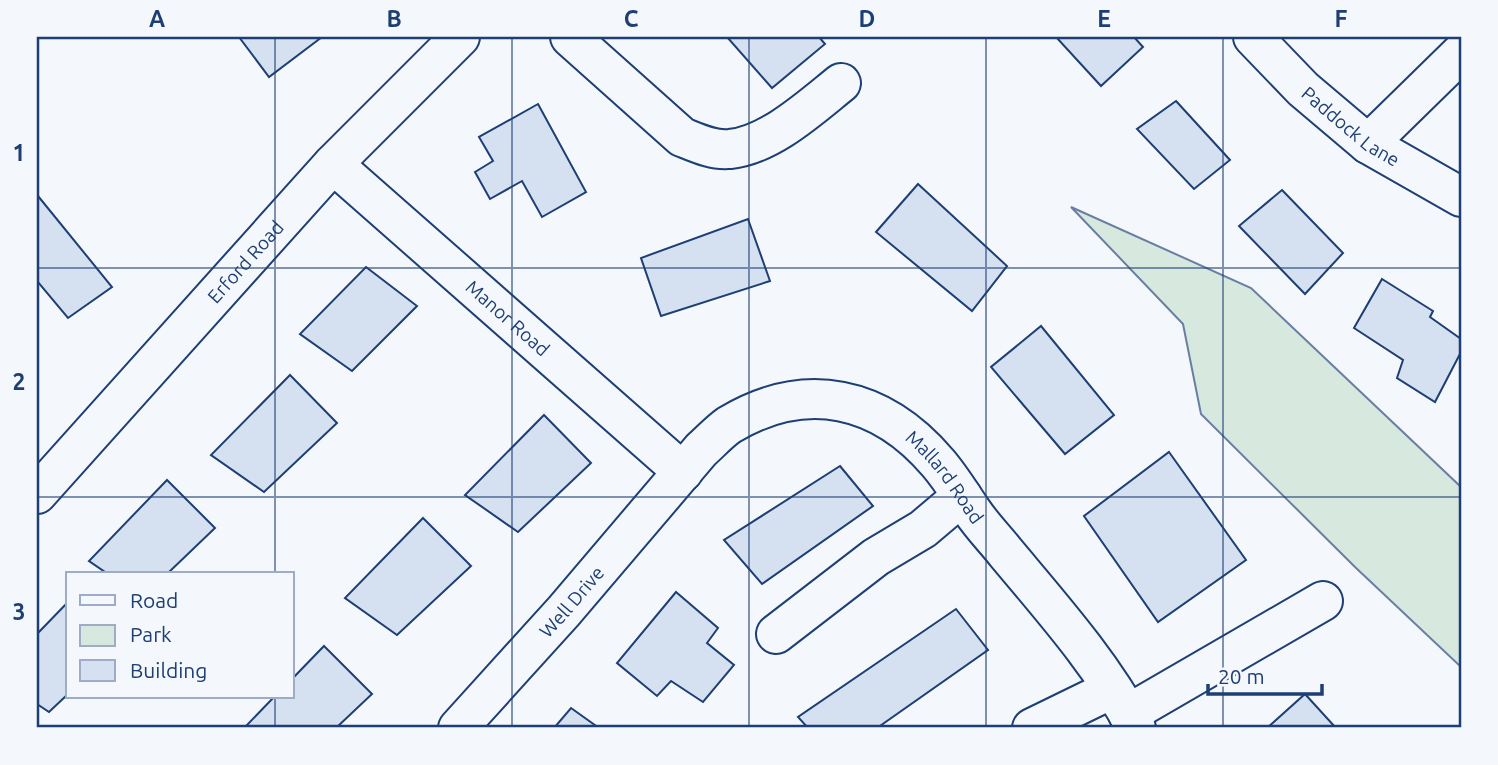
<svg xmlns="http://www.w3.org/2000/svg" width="1498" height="765" font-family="Ubuntu,sans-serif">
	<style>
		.green { fill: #d7e8df; stroke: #687fa3; stroke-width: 2 }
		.building { fill: #d5e0f0; stroke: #1d3f73; stroke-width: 2 }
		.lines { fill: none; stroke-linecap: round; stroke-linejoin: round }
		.minor-casing { stroke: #1d3f73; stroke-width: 42 }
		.minor { stroke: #f4f7fb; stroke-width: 38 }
		.grid { fill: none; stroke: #1d3f73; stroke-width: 2; stroke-opacity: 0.55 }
		.labels { text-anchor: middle; stroke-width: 5; stroke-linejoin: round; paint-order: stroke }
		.street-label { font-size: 19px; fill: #1d3f73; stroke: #f4f7fb }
		.neatline { fill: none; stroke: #1d3f73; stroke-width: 2.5 }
		.grid-label { font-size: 23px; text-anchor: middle; font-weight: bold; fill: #1d3f73 }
	</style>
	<rect width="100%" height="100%" fill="#f4f7fb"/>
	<path class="green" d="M1071,207L1251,288L1461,487V667L1355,567L1201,414L1183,324Z"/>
	<g class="building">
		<path d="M239,37H322L269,77Z"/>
		<path d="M727,37H819L825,44L772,88Z"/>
		<path d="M1056,37H1134L1143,47L1101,86Z"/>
		<path d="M1176,101L1230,160L1194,189L1137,129Z"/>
		<path d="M538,104L586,192L542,217L522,181L490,199L475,172L493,161L479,137Z"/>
		<path d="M918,184L1007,266L972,311L876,232Z"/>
		<path d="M1282,190L1343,253L1305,294L1239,226Z"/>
		<path d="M38,196L112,287L68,318L37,281Z"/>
		<path d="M748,219L770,281L661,316L641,258Z"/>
		<path d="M366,267L417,306L352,371L300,334Z"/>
		<path d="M1382,279L1433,311L1430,317L1461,339V352L1435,402L1397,378L1403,360L1354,328Z"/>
		<path d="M1041,326L1114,415L1065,454L991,367Z"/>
		<path d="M290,375L337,423L264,492L211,455Z"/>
		<path d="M544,415L591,463L518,532L465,495Z"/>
		<path d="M1169,452L1246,560L1158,622L1084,516Z"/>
		<path d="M840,466L873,506L762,584L724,540Z"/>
		<path d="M167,480L215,528L167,574H108L89,561Z"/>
		<path d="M423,518L471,566L397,635L345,598Z"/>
		<path d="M676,592L718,628L707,643L734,665L703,702L671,681L657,696L617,663Z"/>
		<path d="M68,602V694L49,712L37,704V634Z"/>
		<path d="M956,609L988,650L877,728H808L798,717Z"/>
		<path d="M324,646L372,694L336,728H249L246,726L274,697H292V679Z"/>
		<path d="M1305,694L1336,728H1267Z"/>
		<path d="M571,708L599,728H554Z"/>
	</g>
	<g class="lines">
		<defs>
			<g id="minor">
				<path d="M570,37L682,137C697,143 714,151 730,149C770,145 811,107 841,83"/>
				<path id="s1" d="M1253,37L1303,89L1368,144L1461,197"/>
				<path d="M1368,144L1461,53"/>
				<path id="s2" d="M333,164L683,472"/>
				<path id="s3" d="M37,494L333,164L460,37"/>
				<path d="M776,634L876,557L923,529L962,496"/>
				<path d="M1128,714L1323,601"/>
				<path id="s4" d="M458,728L564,611L701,450C710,442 719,432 729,425C806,379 881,396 938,463C951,478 961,495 972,511C982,526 995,539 1006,553C1052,608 1102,664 1136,728"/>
				<path d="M1032,728L1112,689"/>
			</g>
		</defs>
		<use href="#minor" class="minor-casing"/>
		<use href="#minor" class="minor"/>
	</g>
	<path class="grid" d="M275,37V574M512,37V728M749,37V728M986,37V728M1223,37V728M37,268H1461M37,497H1461M275,697V728"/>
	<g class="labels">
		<g class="street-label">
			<text dy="7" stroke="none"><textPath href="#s1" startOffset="133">Paddock Lane</textPath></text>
			<text dy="7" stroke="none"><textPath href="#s3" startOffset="312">Erford Road</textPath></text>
			<text dy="7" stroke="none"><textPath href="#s2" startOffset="233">Manor Road</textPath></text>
			<text dy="7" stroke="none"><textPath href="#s4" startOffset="656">Mallard Road</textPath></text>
			<text dy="7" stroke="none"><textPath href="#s4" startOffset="170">Well Drive</textPath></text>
		</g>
	</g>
	<rect width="1498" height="765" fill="none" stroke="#f4f7fb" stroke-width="77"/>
	<rect x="66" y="572" width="228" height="126" fill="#f4f7fb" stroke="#9eadc5" stroke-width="2"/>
	<rect x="80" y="595" width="35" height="10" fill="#f4f7fb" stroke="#9eadc5" stroke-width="2"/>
	<text x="130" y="608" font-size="21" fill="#1d3f73">Road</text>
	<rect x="80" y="625" width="35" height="21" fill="#d7e8df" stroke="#9eadc5" stroke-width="2"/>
	<text x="130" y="642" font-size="21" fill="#1d3f73">Park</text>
	<rect x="80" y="660" width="35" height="21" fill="#d5e0f0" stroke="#9eadc5" stroke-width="2"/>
	<text x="130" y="678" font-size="21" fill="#1d3f73">Building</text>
	<path d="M1208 684v10h114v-10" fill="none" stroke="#1d3f73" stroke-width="3.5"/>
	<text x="1218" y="684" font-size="21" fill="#1d3f73" stroke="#f4f7fb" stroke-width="5" paint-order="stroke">20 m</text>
	<rect x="38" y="38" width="1422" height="688" class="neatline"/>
	<g class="grid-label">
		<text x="157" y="27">A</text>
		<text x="394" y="27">B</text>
		<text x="631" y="27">C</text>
		<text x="867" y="27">D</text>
		<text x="1104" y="27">E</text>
		<text x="1341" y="27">F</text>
		<text x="19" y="161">1</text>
		<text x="19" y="390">2</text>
		<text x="19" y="620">3</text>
	</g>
</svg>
